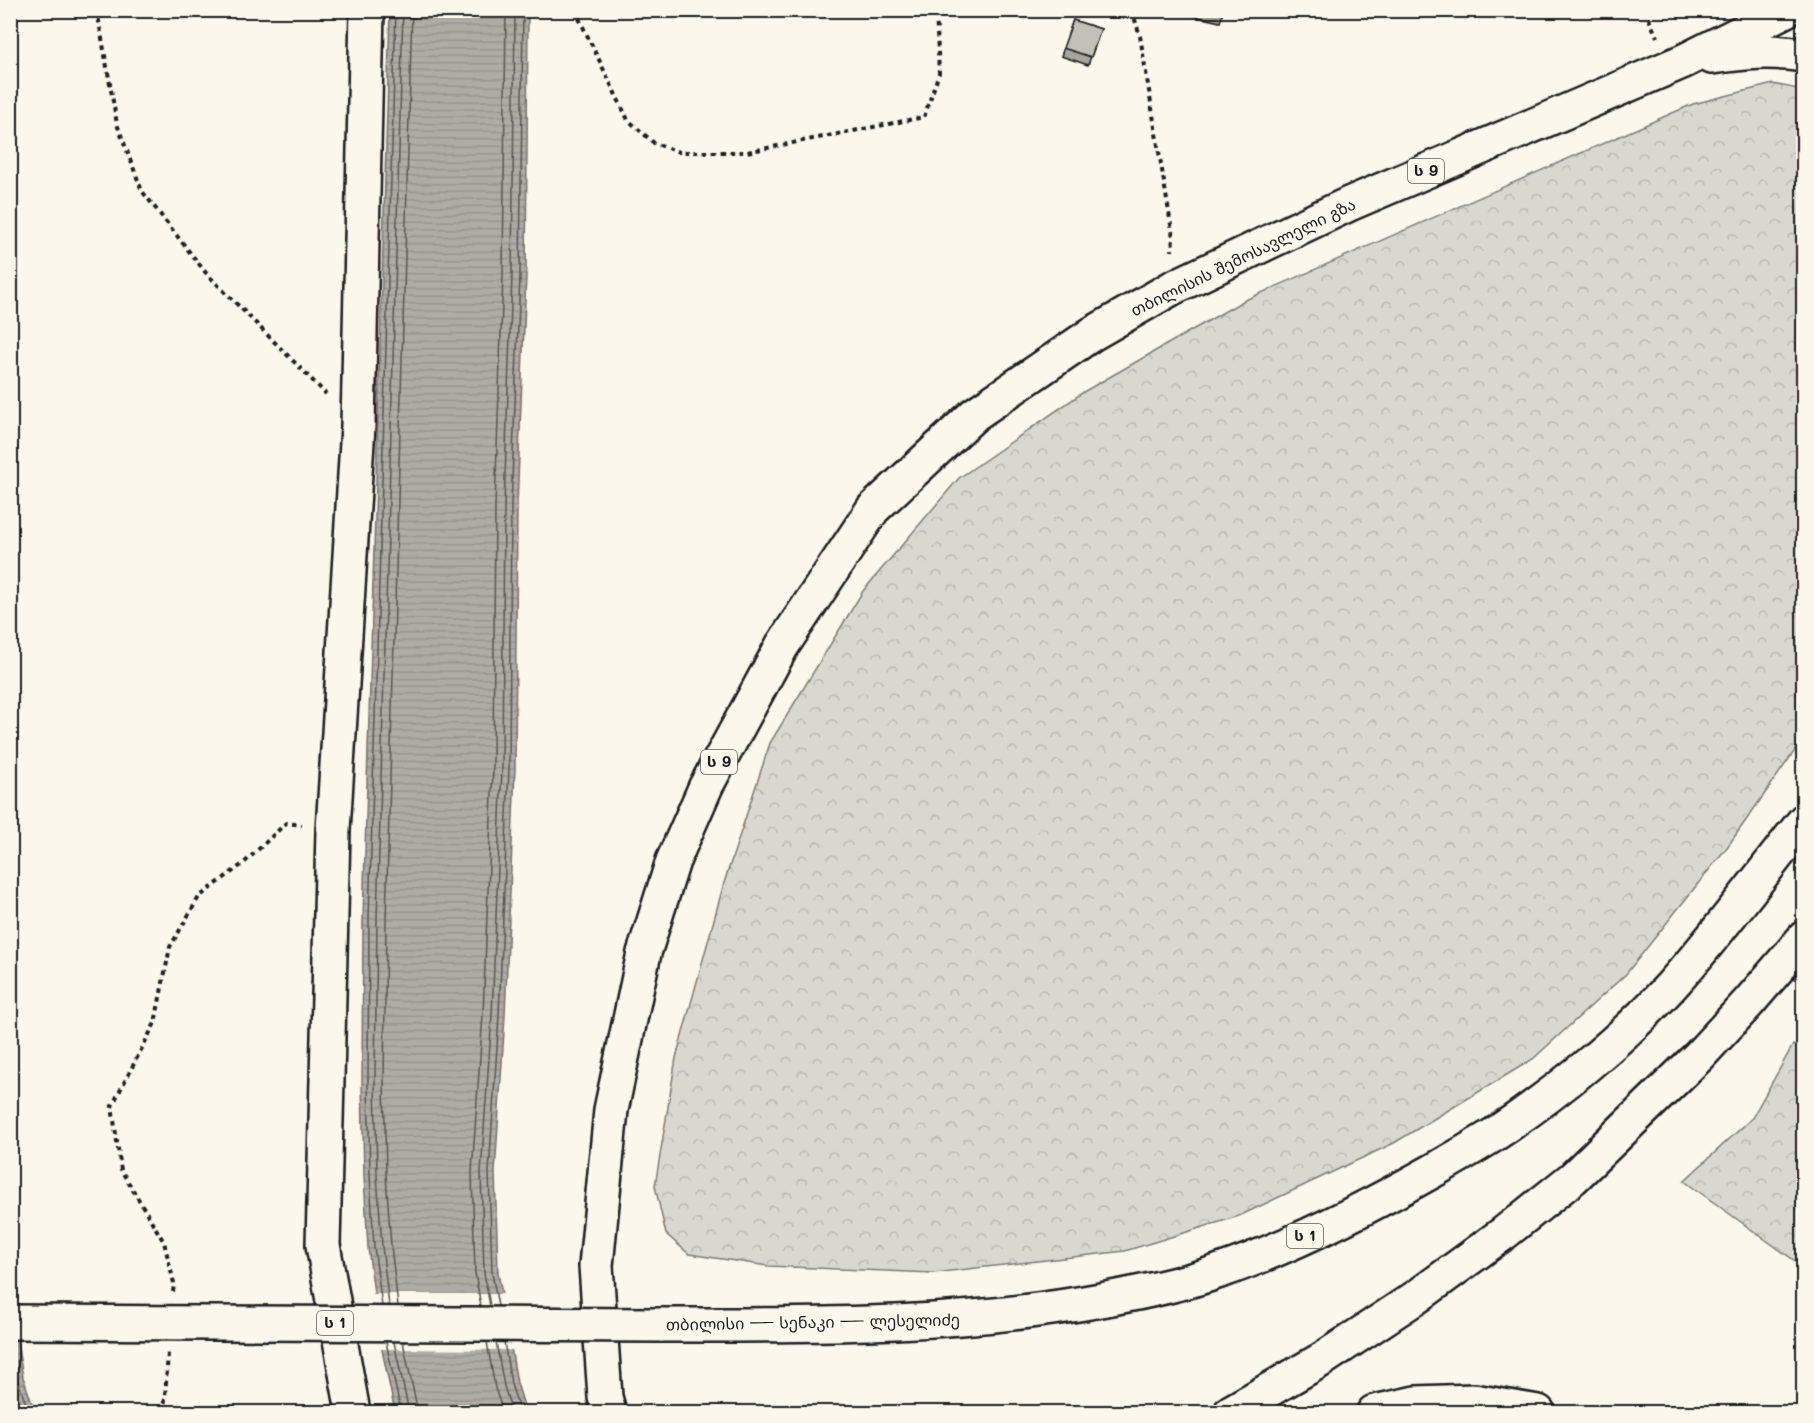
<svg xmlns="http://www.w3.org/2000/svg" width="1814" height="1423" font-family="Mali,'Noto Sans Georgian',sans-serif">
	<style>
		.forest { fill: url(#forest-crowns); stroke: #7b7a75; stroke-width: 1.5 }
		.water { fill: url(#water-rules); stroke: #74726e; stroke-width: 1.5 }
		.pier { fill: #fbf7ec }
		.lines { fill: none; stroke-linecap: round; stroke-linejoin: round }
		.shore { stroke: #575653; stroke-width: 1.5 }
		.minor-casing { stroke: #1c1c1c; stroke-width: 38 }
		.trunk-casing { stroke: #1c1c1c; stroke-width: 38 }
		.motorway-casing { stroke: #1c1c1c; stroke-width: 38 }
		.path { stroke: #1c1c1c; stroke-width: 4; stroke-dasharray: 4.5 4.5; stroke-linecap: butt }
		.minor { stroke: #fbf7ec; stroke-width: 33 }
		.trunk { stroke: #fbf7ec; stroke-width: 33 }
		.motorway { stroke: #fbf7ec; stroke-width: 33 }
		.motorway-bridge-casing { stroke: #1c1c1c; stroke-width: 38; stroke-linecap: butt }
		.motorway-bridge { stroke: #fbf7ec; stroke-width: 33 }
		.wall { fill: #a8a59e; stroke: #1c1c1c; stroke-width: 1.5 }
		.building { fill: #c3c0b8; stroke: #1c1c1c; stroke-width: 1.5 }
		.labels { text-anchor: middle; stroke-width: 5; stroke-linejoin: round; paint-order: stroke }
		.shield { fill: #fbf7ec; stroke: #5f5e5a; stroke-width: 1.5 }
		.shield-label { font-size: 15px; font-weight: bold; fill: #1c1c1c }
		.street-label { font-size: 16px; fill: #1c1c1c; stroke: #fbf7ec }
	</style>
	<defs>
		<pattern id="forest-crowns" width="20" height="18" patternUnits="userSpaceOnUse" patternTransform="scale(1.5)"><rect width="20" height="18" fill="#dad7ce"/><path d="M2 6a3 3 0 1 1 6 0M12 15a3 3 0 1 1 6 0" fill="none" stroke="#bab8b0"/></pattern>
		<pattern id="water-rules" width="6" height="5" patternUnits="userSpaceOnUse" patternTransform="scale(1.5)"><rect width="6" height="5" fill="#afaca5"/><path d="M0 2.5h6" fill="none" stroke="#96938d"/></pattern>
	</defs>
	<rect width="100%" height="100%" fill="#fbf7ec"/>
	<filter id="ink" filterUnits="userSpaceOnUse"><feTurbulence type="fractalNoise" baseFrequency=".0167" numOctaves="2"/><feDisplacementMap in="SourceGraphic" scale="12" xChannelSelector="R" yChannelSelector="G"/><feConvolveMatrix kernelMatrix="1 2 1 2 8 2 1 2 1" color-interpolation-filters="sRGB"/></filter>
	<g filter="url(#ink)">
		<g class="forest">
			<path d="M1773,84L1804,90L1803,739L1728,846L1626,974L1533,1059L1394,1143L1239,1216L1125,1251L933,1273L768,1266L689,1254L666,1234L655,1186L676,1058L724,883L770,743L863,591L959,478L1085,391L1243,301L1693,104Z"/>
			<path d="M1793,1045L1804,1050V1249L1798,1263L1684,1181L1752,1118Z"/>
		</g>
		<g class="water">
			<path d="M390,11H528L526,275L517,506L515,769L505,1015L495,1172L498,1272L517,1383L526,1412H395L381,1345L368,1248L364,1176L362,1083L363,919Z"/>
			<path d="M10,1302L23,1377L35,1412H11Z"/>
		</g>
		<path class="pier" d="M371,1294H504L514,1350L378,1349Z"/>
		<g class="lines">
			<g class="shore">
				<path d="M382,1306L374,1247L370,1175L368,1082L369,919L396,10"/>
				<path d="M389,1306L382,1246L377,1175L375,1082L377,920L403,10"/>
				<path d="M398,1306L391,1246L386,1175L384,1082L386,920L412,10"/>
				<path d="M481,1306L475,1273L472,1172L483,1014L493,768L495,506L503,275L506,10"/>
				<path d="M490,1306L484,1273L481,1172L492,1015L502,768L504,506L512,275L515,10"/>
				<path d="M498,1306L492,1273L489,1172L499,1015L509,768L511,506L520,275L523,10"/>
				<path d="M11,1340L17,1379L29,1412"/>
				<path d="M386,1342L401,1412"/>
				<path d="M394,1342L409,1412"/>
				<path d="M403,1342L418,1412"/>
				<path d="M487,1342L495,1388L503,1412"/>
				<path d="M496,1342L504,1386L512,1412"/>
				<path d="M504,1342L511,1384L520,1412"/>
			</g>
			<defs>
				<path id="minor" d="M353,1412L323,1245L333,830L358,426L367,10"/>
				<g id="trunk">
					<path d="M1712,57C1746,52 1770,50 1804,55"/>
					<path d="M609,1412L605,1397L596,1266L611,1110L644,953L673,861L706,786L782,646L873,509L975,414L1092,334L1172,288L1349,204L1684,61L1786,10"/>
					<path d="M1374,1412L1415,1403L1474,1401L1538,1412"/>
				</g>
				<g id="motorway">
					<path d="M660,1325C808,1325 956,1327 1101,1300C1140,1293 1180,1285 1217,1272C1292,1247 1369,1207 1438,1168C1457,1157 1476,1146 1495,1134C1555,1094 1622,1040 1671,986C1718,934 1760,876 1804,821"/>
					<path d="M1231,1412L1321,1360L1418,1296L1504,1233L1573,1178L1699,1056L1749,1002L1804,938"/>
				</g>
			</defs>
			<use href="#minor" class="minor-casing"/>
			<use href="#trunk" class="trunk-casing"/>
			<use href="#motorway" class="motorway-casing"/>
			<g class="path">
				<path d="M97,10L117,124L142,191L206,273L326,394"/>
				<path d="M575,10L628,120L654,143L679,152H747L924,117L939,73L936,10"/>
				<path d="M1132,10L1140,36L1173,237L1172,251"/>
				<path d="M1645,10L1657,37"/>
				<path d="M173,1292L174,1283L164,1242L121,1170L112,1106L155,1023L170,947L199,897L244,863L286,823L302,825"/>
				<path d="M164,1412L168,1353"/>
			</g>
			<use href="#minor" class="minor"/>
			<use href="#trunk" class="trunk"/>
			<use href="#motorway" class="motorway"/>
			<defs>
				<path id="motorway-bridge" d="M10,1322L660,1325"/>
			</defs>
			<use href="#motorway-bridge" class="motorway-bridge-casing"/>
			<use href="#motorway-bridge" class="motorway-bridge"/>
		</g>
		<g class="wall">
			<path d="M1182,10H1224L1220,22L1181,13Z"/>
			<path d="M1073,20L1101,29L1088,65L1061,56Z"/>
		</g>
		<path class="building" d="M1073,20L1101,29L1091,57L1063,48Z"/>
	</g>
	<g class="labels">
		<g class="shield">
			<rect x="1408" y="159" width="36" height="24" rx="4.5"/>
			<rect x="701" y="750" width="36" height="24" rx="4.5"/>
			<rect x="1287" y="1224" width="36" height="24" rx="4.5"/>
			<rect x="317" y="1311" width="36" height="24" rx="4.5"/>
		</g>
		<g class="shield-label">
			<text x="1426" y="176">ს 9</text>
			<text x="719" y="767">ს 9</text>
			<text x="1305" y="1241">ს 1</text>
			<text x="335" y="1328">ს 1</text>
		</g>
		<g class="street-label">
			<text transform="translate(1243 257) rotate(-26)" y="6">თბილისის შემოსავლელი გზა</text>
			<text transform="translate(813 1322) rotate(-1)" y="6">თბილისი — სენაკი — ლესელიძე</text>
		</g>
	</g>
	<rect width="1814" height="1423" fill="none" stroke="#fbf7ec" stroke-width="36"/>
	<rect x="18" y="18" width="1778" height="1387" fill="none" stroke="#1c1c1c" stroke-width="2" filter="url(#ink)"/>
</svg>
